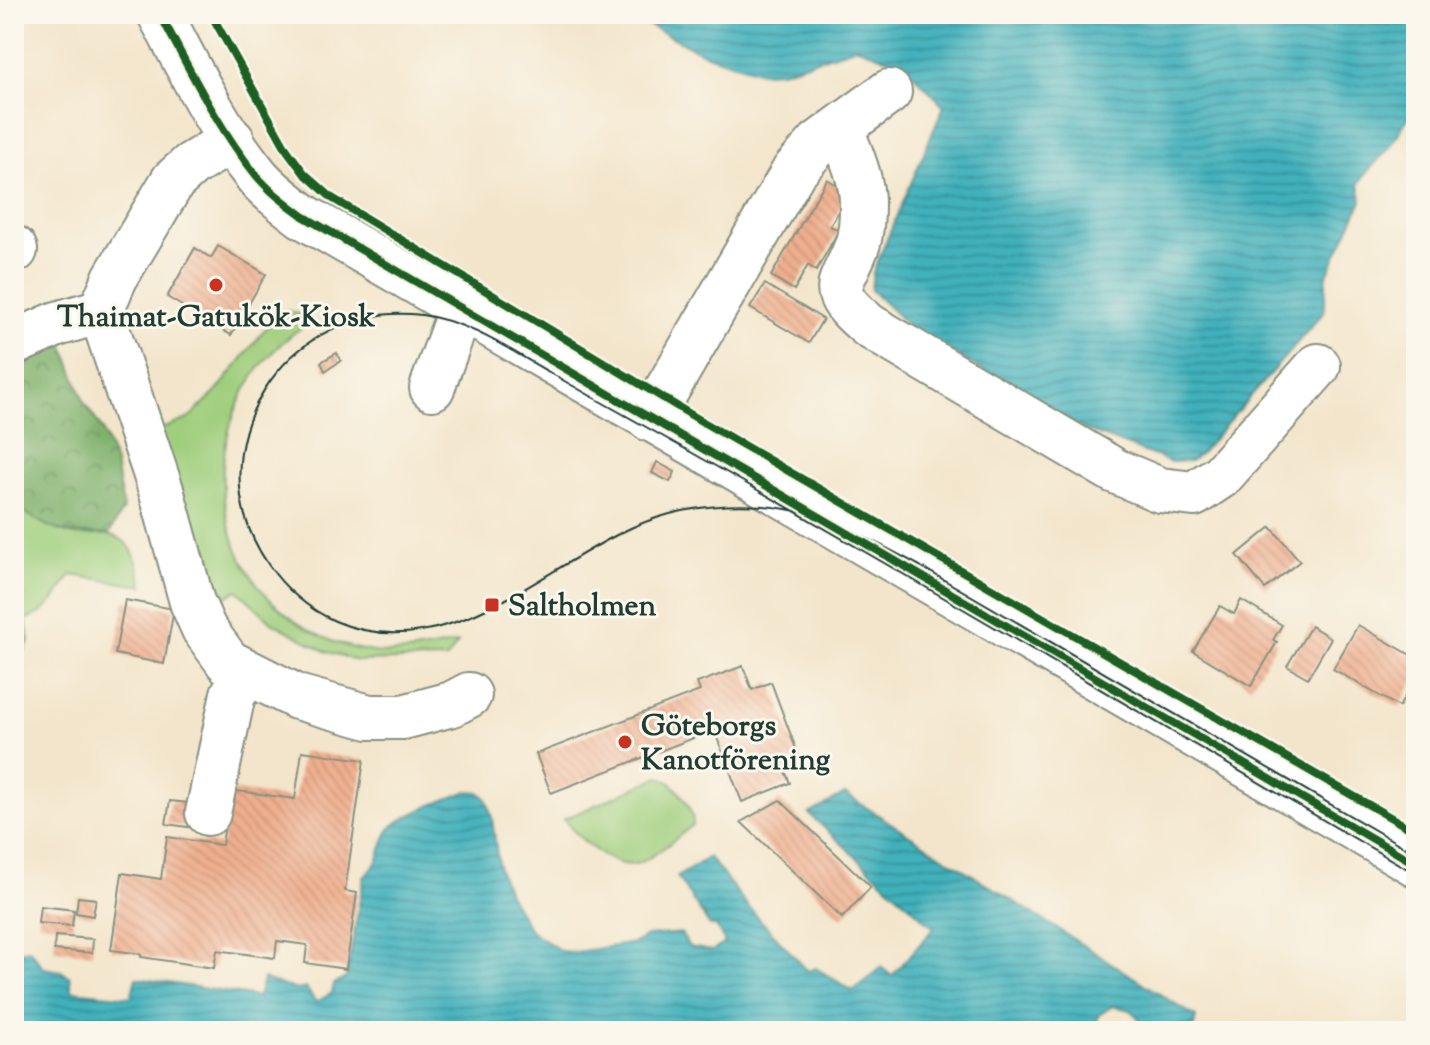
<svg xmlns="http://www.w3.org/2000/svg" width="1430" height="1045" font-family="'Sorts Mill Goudy',serif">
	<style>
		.grass { fill: #9fce7c; stroke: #5f8658; stroke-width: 2 }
		.forest { fill: url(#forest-crowns); stroke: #4f7750; stroke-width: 2 }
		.water { fill: url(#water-rules); stroke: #307678; stroke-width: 2 }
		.building { fill: url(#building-back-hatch) }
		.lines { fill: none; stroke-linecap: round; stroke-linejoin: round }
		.minor-casing { stroke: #899180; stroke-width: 48 }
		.minor { stroke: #fff; stroke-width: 44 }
		.tram { stroke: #1f3d34; stroke-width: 2 }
		.cycleway-casing { stroke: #fbf7ec; stroke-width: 13 }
		.cycleway { stroke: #1b5e20; stroke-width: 8 }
		.poi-dot { fill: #c8321e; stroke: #fbf7ec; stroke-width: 3 }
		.labels { text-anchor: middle; stroke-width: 6; stroke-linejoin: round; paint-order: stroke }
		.poi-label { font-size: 30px; font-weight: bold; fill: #1f3d34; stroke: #fbf7ec; text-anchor: start }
	</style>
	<defs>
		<pattern id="forest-crowns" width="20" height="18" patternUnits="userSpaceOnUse" patternTransform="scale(2)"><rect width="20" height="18" fill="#7fb16c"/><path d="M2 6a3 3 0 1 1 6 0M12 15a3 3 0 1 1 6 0" fill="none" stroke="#67915a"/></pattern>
		<pattern id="water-rules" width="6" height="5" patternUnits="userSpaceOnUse" patternTransform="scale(2)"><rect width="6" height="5" fill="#40b0bb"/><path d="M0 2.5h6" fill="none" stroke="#359099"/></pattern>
		<pattern id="building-back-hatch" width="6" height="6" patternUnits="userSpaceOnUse" patternTransform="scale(2)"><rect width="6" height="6" fill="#efaf8e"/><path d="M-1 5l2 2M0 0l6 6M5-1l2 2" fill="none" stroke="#cc977b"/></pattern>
	</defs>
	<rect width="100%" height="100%" fill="#fbf7ec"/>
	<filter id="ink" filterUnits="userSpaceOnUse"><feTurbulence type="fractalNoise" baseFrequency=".0125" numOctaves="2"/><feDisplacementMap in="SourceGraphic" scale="16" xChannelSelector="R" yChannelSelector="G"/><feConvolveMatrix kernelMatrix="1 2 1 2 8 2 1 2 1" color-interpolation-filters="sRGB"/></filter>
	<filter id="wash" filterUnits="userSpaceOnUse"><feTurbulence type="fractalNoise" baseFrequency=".006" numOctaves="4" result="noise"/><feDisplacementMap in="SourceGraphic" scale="32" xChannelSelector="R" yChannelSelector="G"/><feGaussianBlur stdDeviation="1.8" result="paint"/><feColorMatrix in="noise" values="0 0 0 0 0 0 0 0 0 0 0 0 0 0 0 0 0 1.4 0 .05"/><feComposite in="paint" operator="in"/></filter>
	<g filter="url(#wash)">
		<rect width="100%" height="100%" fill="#f3e5cb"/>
		<g class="grass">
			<path d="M287,311L300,314L305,325C170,416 207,626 373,652C401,656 430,648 458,643L447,659L357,661L325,651L273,623L237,590L217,603L202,574L159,430L188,419L217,391L268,325Z"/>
			<path d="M14,503C32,519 51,530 74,535C84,537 96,534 106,535C134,537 138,563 143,586L71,575C54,599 47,619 14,621Z"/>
			<path d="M659,777C675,780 694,809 693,825C676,838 660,853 641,862C616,875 578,838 564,819Z"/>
		</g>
		<g class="forest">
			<path d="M61,337L84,402L102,429L115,463L123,509L109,534C68,536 45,531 14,503V343Z"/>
			<path d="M26,620L29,641L23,653H14V621Z"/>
		</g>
		<g class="water">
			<path d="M626,14H1416V111C1402,121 1400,135 1389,148C1379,160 1368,169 1359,183L1362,201L1327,275L1324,312L1203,451L1191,461L1171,462L1083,429L910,328L871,290L873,272L944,106L915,76L891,60L857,47L782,71L761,72L707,55Z"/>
			<path d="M468,791L479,792L486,798L492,818L499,869L508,892L530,930L561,951L576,952L634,943L647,936L681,933L689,947L712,951L725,943L716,926H710L677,877L709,857L750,909L808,971L816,968L853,991L881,967L892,976L934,928L809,814L845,794L1196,1017L1194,1027L1152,1029L1144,1026L1131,1010L1113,1006L1099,1015L1094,1031H14V953L29,949L44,968L61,971L70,977L72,991L131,997L136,978L258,997L263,979L297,990L306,988L316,1002L332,993L334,984L346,978L364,877C384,859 377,851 388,832C397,816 450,798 468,791Z"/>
		</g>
		<g id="blocks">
			<g class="building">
				<path d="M827,179L849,192L830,226L839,230L816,271L808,265L794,290L771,276Z"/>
				<path d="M218,246L266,274L231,335L167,297L195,248L211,258Z"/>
				<path d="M765,284L823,319L809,343L750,308Z"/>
				<path d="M337,353L341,361L325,371L321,362Z"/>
				<path d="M657,462L675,472L670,482L652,473Z"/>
				<path d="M1271,527L1300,561L1265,589L1237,555Z"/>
				<path d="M125,600L174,609L164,664L115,654Z"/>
				<path d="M1241,600L1282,625L1273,640L1277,642L1251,686L1193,651L1220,606L1234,614Z"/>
				<path d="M1358,625L1416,658V678L1399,707L1333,669Z"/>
				<path d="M1311,626L1331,638L1308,678L1287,666Z"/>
				<path d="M743,666L752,690L771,682L799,757L782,764L790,783L742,802L714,730L551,793L536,754L700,691L697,683Z"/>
				<path d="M302,751L364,760L345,891L357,893L346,969L305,963L307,945L277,941L275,958L217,950L214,968L141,957V954L111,950L122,873L161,879L167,837L222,845L230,790L295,799Z"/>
				<path d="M780,800L871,887L842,918L741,822Z"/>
				<path d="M170,801L198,804L195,828L166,824Z"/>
				<path d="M78,897L96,899L93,916L76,913Z"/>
				<path d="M40,906L74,910L72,926L38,923Z"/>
				<path d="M55,936L93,939L92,953L54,950Z"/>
			</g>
		</g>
	</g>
	<g filter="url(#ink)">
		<use href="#blocks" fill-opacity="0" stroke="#899180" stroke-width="2"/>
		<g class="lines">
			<defs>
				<g id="minor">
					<path d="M160,14C189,68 217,127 256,175C269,191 286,203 303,216L1416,864"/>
					<path d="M841,129C850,153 863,180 862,206C862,217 861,232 858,243C842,288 823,287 869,326L1115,471L1160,490L1194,494L1221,476L1318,366"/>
					<path d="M232,140L191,165L173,181L115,278L101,311L161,490L192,602L204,629L228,662L297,697L369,717H403L452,704L469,695"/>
					<path d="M14,248L15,250"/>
					<path d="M14,343L57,324L101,311"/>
					<path d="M432,388L461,308"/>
					<path d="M650,419L794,171L819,143L889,92"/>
					<path d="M208,813L233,694L249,674"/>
				</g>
			</defs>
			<use href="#minor" class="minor-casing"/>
			<use href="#minor" class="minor"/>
			<path class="tram" d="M1416,854L920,566C872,540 819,510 764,506C720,503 673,509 633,527C540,569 444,668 335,621C308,609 284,588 268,564C189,450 285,298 422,315C469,321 513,352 554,375C592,397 632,419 671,441C921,581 1167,730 1416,874"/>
			<defs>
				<g id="cycleway">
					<path d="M160,14C189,68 217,127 256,175C269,191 286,203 303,216L1416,864"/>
					<path d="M211,14L287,150L304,173L332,198L703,422L1416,832"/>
				</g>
			</defs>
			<use href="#cycleway" class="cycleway-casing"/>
			<use href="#cycleway" class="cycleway"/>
		</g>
	</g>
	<g class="poi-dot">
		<circle cx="216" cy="285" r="8"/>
		<rect x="484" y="597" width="16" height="16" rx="4"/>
		<circle cx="625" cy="742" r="8"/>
	</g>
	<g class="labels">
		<g class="poi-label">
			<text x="216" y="326" text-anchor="middle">Thaimat-Gatukök-Kiosk</text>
			<text x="508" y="615">Saltholmen</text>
			<text x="641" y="735">Göteborgs<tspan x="641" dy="34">Kanotförening</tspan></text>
		</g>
	</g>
	<rect width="1430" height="1045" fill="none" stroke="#fbf7ec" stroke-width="48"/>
</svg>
